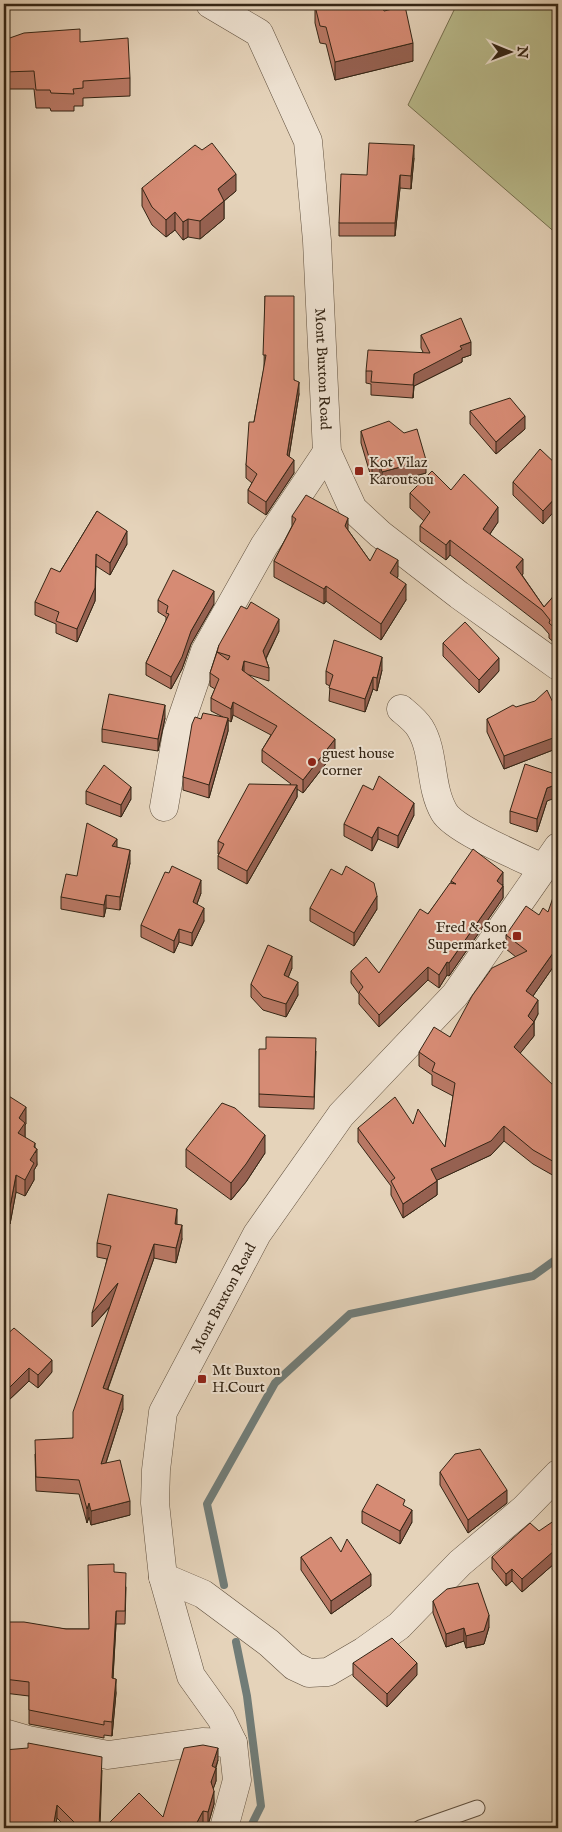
<svg xmlns="http://www.w3.org/2000/svg" width="562" height="1832" font-family="'IM FELL English',serif">
	<style>
		.green { fill: #b9bb8c; stroke: #767050 }
		.lines { fill: none; stroke-linecap: round; stroke-linejoin: round }
		.stream { stroke: #717c77; stroke-width: 8 }
		.service-casing { stroke: #60503e; stroke-width: 17 }
		.minor-casing { stroke: #60503e; stroke-width: 29 }
		.service { stroke: #eee2d2; stroke-width: 15 }
		.minor { stroke: #eee2d2; stroke-width: 28 }
		.wall { fill: #b87864; stroke: #342515 }
		.shaded-wall { fill: #966151; stroke: #342515 }
		.building { fill: #d68b74; stroke: #342515 }
		.poi-dot { fill: #8f2418; stroke: #eee2d2; stroke-width: 2 }
		.labels { text-anchor: middle; stroke-width: 4; stroke-linejoin: round; paint-order: stroke }
		.street-label { font-size: 15px; fill: #342515; stroke: #eee2d2 }
		.poi-label { font-size: 15px; fill: #342515; stroke: #eee2d2; text-anchor: start }
	</style>
	<rect width="100%" height="100%" fill="#e5d3ba"/>
	<filter id="stains"><feTurbulence type="fractalNoise" baseFrequency=".004" numOctaves="4"/><feColorMatrix values="0 0 0 0 .2 0 0 0 0 .09 0 0 0 0 .02 0 0 0 .5 -.17"/></filter>
	<radialGradient id="worn" r=".72"><stop offset=".6" stop-color="#630" stop-opacity="0"/><stop offset="1" stop-color="#630" stop-opacity=".3"/></radialGradient>
	<path class="green" d="M457,4H558V235L408,105Z"/>
	<g class="lines">
		<g class="stream">
			<path d="M224,1585L207,1504L275,1383L350,1314L533,1276L558,1258"/>
			<path d="M236,1642L247,1696L261,1806L250,1828"/>
		</g>
		<defs>
			<path id="service" d="M420,1828L477,1808"/>
			<g id="minor">
				<path id="s1" d="M210,4L259,33L308,141L317,241L327,452L353,509L380,534L459,595L558,666"/>
				<path d="M401,709C407,714 416,721 420,728C435,752 429,786 444,812C454,830 522,858 543,868"/>
				<path d="M164,807L177,733L205,651L264,546L327,452"/>
				<path d="M163,1577L203,1594L269,1643L294,1666L309,1673L328,1672L364,1651L399,1626L460,1563L524,1509L558,1474"/>
				<path d="M4,1733L28,1740L108,1755L202,1742L233,1743"/>
				<path id="s2" d="M224,1828L237,1780L233,1743L221,1718L191,1676L163,1577L155,1503L156,1470L163,1412L257,1234L341,1115L455,995L558,847"/>
			</g>
		</defs>
		<use href="#service" class="service-casing"/>
		<use href="#minor" class="minor-casing"/>
		<use href="#service" class="service"/>
		<use href="#minor" class="minor"/>
	</g>
	<g class="wall">
		<path d="M315,6L384,11L413,61L335,80L326,44L320,43L315,23Z"/>
		<path d="M4,40L80,42L130,78V96L83,98V106H74V111H51L50,108H36L34,89H4Z"/>
		<path d="M414,158L411,189L400,188L395,236H339V223L367,175Z"/>
		<path d="M142,188L236,191L224,201V219L200,239L188,237L183,240L175,230L166,237L152,225L142,206Z"/>
		<path d="M265,296L299,394L289,457L294,473L266,515L248,503V490L252,483L246,478V465L264,368Z"/>
		<path d="M421,335L471,355L462,358V362L414,386L413,398L371,395V384L366,383V371L423,352L421,348Z"/>
		<path d="M470,411L525,429L496,454L470,424Z"/>
		<path d="M361,431L426,473L382,485L380,477L372,480L361,443Z"/>
		<path d="M558,466L543,524L513,495V482Z"/>
		<path d="M451,490L498,522L490,534L523,574L522,575L544,607L558,591V646L549,638V634L542,626L450,555L446,560L420,541V526L424,521L410,508V493Z"/>
		<path d="M97,511L127,544L110,575L96,566L95,601L77,642L56,633V624L35,615V602L60,572Z"/>
		<path d="M292,516L348,530L370,561L398,576L397,578L406,600L381,640L326,601L324,604L274,577V561L292,526Z"/>
		<path d="M158,600L214,604L191,644L182,669L171,689L146,675V663L166,621V617L158,612Z"/>
		<path d="M279,631L266,659L269,668V681L246,674L335,752L303,793L297,789V797L247,884L218,869V856L219,854H218V841L291,784L262,762V750L271,735L233,715L231,722L228,720V731L209,798L183,790V777L201,719L223,717L211,711V698L215,689L210,686V673L219,645Z"/>
		<path d="M443,643L499,671L479,693L443,656Z"/>
		<path d="M382,670L377,691L373,689L365,712L329,701L330,686L326,684V671Z"/>
		<path d="M516,707L553,750L504,769L487,732V719Z"/>
		<path d="M165,718L158,751L102,742V729Z"/>
		<path d="M86,791L131,799L121,817L86,804Z"/>
		<path d="M547,801L537,832L510,823V811Z"/>
		<path d="M414,815L398,848L378,839L372,851L344,836V824Z"/>
		<path d="M117,847L130,863L120,910L106,908L104,917L61,909V897L77,876Z"/>
		<path d="M451,881L503,884V898L449,976L447,975L439,988L428,980L379,1027L359,1004V994L351,983V971L379,973L428,914L451,883Z"/>
		<path d="M201,893L197,904L204,921L192,946L179,942L174,953L141,937V925Z"/>
		<path d="M310,908L377,909L354,946L310,921Z"/>
		<path d="M506,935L558,960L533,996L538,1014L534,1022V1036L520,1053L558,1091L556,1177L533,1164L504,1141L491,1155L437,1180V1195L403,1218L391,1195V1186L358,1142V1128L413,1124L445,1147L453,1096L432,1085V1075L419,1066V1052L450,1037L516,957L506,949Z"/>
		<path d="M292,968L288,977L298,995L286,1017L263,1010L251,997V984Z"/>
		<path d="M316,1051L314,1109L259,1107V1094Z"/>
		<path d="M4,1093L26,1124L25,1125V1137L35,1147L37,1165L34,1170V1180L25,1196L16,1192L10,1224L8,1223L4,1238Z"/>
		<path d="M186,1149L265,1153L246,1182L231,1200L186,1167Z"/>
		<path d="M177,1224L182,1239L176,1263L154,1258L108,1389L123,1409L106,1463L130,1515L91,1525L89,1517L87,1523L79,1494L36,1491L35,1454L73,1438L110,1307L92,1327L107,1259L97,1257V1243Z"/>
		<path d="M4,1337L52,1372L38,1388L29,1381L9,1400L4,1395Z"/>
		<path d="M440,1472L507,1503L468,1533L440,1485Z"/>
		<path d="M362,1511L412,1522L400,1544L362,1523Z"/>
		<path d="M341,1552L371,1586L331,1614L301,1570V1557Z"/>
		<path d="M555,1554V1563L522,1592L512,1581L506,1586L492,1569V1557Z"/>
		<path d="M114,1572L126,1587L125,1624H116L113,1679L116,1693L112,1736L104,1735V1738L29,1724V1696L4,1693V1622L66,1629H89Z"/>
		<path d="M433,1601L489,1627L484,1644L466,1648L464,1641L446,1647L433,1613Z"/>
		<path d="M353,1663L417,1675L387,1707L353,1676Z"/>
		<path d="M218,1760L216,1768V1781L213,1789L214,1804L208,1825L203,1823L200,1828H104L163,1817Z"/>
		<path d="M102,1770L100,1828H67L57,1818L55,1828H4Z"/>
	</g>
	<g class="shaded-wall">
		<path d="M413,43V61L335,80V62Z"/>
		<path d="M414,145V158L411,189V176Z"/>
		<path d="M236,174V191L218,206V189Z"/>
		<path d="M400,175V188L395,236V223Z"/>
		<path d="M224,201V219L200,239V221Z"/>
		<path d="M175,212V230L166,237V220Z"/>
		<path d="M188,219V237L183,240V222Z"/>
		<path d="M471,342V355L462,358V362L414,386L413,398L414,374L460,346Z"/>
		<path d="M299,382V394L287,468V455Z"/>
		<path d="M525,416V429L496,454V442Z"/>
		<path d="M294,460V473L266,515V502Z"/>
		<path d="M426,460V473L382,485V472Z"/>
		<path d="M380,465V477L372,480V467Z"/>
		<path d="M558,495V507L543,524V511Z"/>
		<path d="M498,507V522L483,544V529Z"/>
		<path d="M348,518V533L345,526Z"/>
		<path d="M127,531V544L110,575V563Z"/>
		<path d="M450,540V555L446,560V545Z"/>
		<path d="M96,554L95,601L77,642V629Z"/>
		<path d="M523,559V574L516,583V567Z"/>
		<path d="M398,560V576L390,589V573Z"/>
		<path d="M406,584V600L381,640V624Z"/>
		<path d="M326,586V601L324,604V589Z"/>
		<path d="M214,591V604L191,644L182,669L171,689V677L191,631Z"/>
		<path d="M279,619V631L263,664V651Z"/>
		<path d="M382,657V670L377,691V678Z"/>
		<path d="M499,658V671L479,693V680Z"/>
		<path d="M244,661V673L242,670Z"/>
		<path d="M373,677V689L365,712V699Z"/>
		<path d="M233,702V715L231,722V709Z"/>
		<path d="M165,705V718L158,751V739Z"/>
		<path d="M228,718V731L209,798V785Z"/>
		<path d="M558,733V745L553,750L504,769V756Z"/>
		<path d="M335,739V752L303,793V780Z"/>
		<path d="M558,784V797L547,801L537,832V819L547,788Z"/>
		<path d="M297,785V797L247,884V871Z"/>
		<path d="M131,787V799L121,817V805Z"/>
		<path d="M414,803V815L398,848V836Z"/>
		<path d="M378,827V839L372,851V838Z"/>
		<path d="M117,839V851L112,846Z"/>
		<path d="M130,850V863L120,910V897Z"/>
		<path d="M503,872V884L497,894V881Z"/>
		<path d="M201,880V893L193,914V902Z"/>
		<path d="M503,886V898L449,976V963Z"/>
		<path d="M106,895V908L104,917V905Z"/>
		<path d="M377,896V909L354,946V933Z"/>
		<path d="M204,908V921L192,946V933Z"/>
		<path d="M179,929V942L174,953V941Z"/>
		<path d="M558,946V960L526,1006V991Z"/>
		<path d="M292,956V968L284,988V975Z"/>
		<path d="M447,962V975L439,988V975Z"/>
		<path d="M428,967V980L379,1027V1015Z"/>
		<path d="M298,982V995L286,1017V1004Z"/>
		<path d="M538,1000V1014L532,1025L534,1022V1036L514,1061V1047L528,1016Z"/>
		<path d="M26,1107V1124L25,1125V1139L18,1133L19,1118Z"/>
		<path d="M504,1126V1141L491,1155L431,1183V1169Z"/>
		<path d="M265,1135V1153L246,1182L231,1200V1183Z"/>
		<path d="M35,1143V1153L37,1149V1165L34,1170V1180L25,1196V1180Z"/>
		<path d="M558,1159V1174L556,1177V1163Z"/>
		<path d="M16,1175V1192L10,1224V1207Z"/>
		<path d="M437,1181V1195L403,1218V1204Z"/>
		<path d="M8,1207V1223L4,1238V1222Z"/>
		<path d="M177,1209V1223L175,1238V1224Z"/>
		<path d="M182,1225V1239L176,1263V1248Z"/>
		<path d="M154,1244V1258L103,1402V1388Z"/>
		<path d="M118,1283V1297L92,1327V1313Z"/>
		<path d="M52,1360V1372L38,1388V1375Z"/>
		<path d="M29,1368V1381L9,1400V1388Z"/>
		<path d="M123,1395V1409L101,1478V1464Z"/>
		<path d="M507,1490V1503L468,1533V1520Z"/>
		<path d="M130,1501V1515L91,1525V1511Z"/>
		<path d="M89,1503V1517L87,1523V1509Z"/>
		<path d="M412,1510V1522L400,1544V1531Z"/>
		<path d="M558,1537V1550L555,1554V1563L522,1592V1579Z"/>
		<path d="M512,1569V1581L506,1586V1574Z"/>
		<path d="M371,1574V1586L331,1614V1601Z"/>
		<path d="M116,1611V1624L112,1692V1678Z"/>
		<path d="M489,1615V1627L484,1644L466,1648V1636Z"/>
		<path d="M464,1628V1641L446,1647V1634Z"/>
		<path d="M417,1663V1675L387,1707V1694Z"/>
		<path d="M116,1679V1693L112,1736V1722Z"/>
		<path d="M218,1748V1760L212,1778L216,1768V1781L211,1795L212,1766Z"/>
		<path d="M214,1791V1804L208,1825V1812Z"/>
		<path d="M57,1805V1818L55,1828H53Z"/>
		<path d="M203,1811V1823L200,1828H194Z"/>
	</g>
	<g class="building">
		<path d="M322,4H382L384,11L405,6L413,43L335,62L326,27L320,26L315,6Z"/>
		<path d="M80,29V42L128,38L130,78L83,81V88L73,89L74,94L51,93L50,90H36L34,71L4,72V40L24,33Z"/>
		<path d="M212,143L236,174L218,189L224,201L200,221L188,219L183,222L175,212L166,220L152,207L142,188L195,145L202,150Z"/>
		<path d="M369,143L414,145L411,176L400,175L395,223H339L341,174L367,175Z"/>
		<path d="M265,296H294V380L299,382L287,455L294,460L266,502L248,490L257,474L246,465L249,422H254L266,355H263Z"/>
		<path d="M461,318L471,342L460,346L462,349L414,374L413,385L371,382L372,371H366L368,350L430,353L421,335Z"/>
		<path d="M510,398L525,416L496,442L470,411Z"/>
		<path d="M389,421L404,433L417,429L426,460L382,472L380,465L372,467L361,431Z"/>
		<path d="M540,449L558,466V495L543,511L513,482Z"/>
		<path d="M432,471L451,490L464,474L498,507L483,529L523,559L516,567L544,607L558,591V631L549,623L550,620L542,610L450,540L446,545L420,526L430,512L410,493Z"/>
		<path d="M306,495L348,518L345,526L370,561L377,548L398,560L390,573L406,584L381,624L326,586L324,589L274,561L296,519L292,516Z"/>
		<path d="M97,511L127,531L110,563L96,554L95,588L77,629L56,621L59,612L35,602L51,568L60,572Z"/>
		<path d="M173,570L214,591L191,631L182,657L171,677L146,663L169,614L166,613L168,606L158,600Z"/>
		<path d="M251,602L279,619L263,651L269,668L244,661L242,670L335,739L303,780L262,750L277,726L233,702L231,709L211,698L219,679L210,673L217,652L228,660L230,656L217,652L219,645L241,606L247,609Z"/>
		<path d="M465,622L499,658L479,680L443,643Z"/>
		<path d="M334,640L382,657L377,678L373,677L365,699L329,688L333,675L326,671Z"/>
		<path d="M547,690L558,713V733L553,738L504,756L487,719L513,705L516,707L535,701Z"/>
		<path d="M109,694L165,705L158,739L102,729Z"/>
		<path d="M203,713L228,718L209,785L183,777L192,724L195,717L201,719Z"/>
		<path d="M525,764L558,775V784L547,788L537,819L510,811Z"/>
		<path d="M104,765L131,787L121,805L86,791Z"/>
		<path d="M379,776L414,803L398,836L378,827L372,838L344,824L363,785L373,790Z"/>
		<path d="M249,784L297,785L247,871L218,856L224,844L218,841Z"/>
		<path d="M87,823L117,839L112,846L130,850L120,897L106,895L104,905L61,897L66,874L77,876Z"/>
		<path d="M473,849L503,872L497,881L503,886L449,963L447,962L439,975L428,967L379,1015L359,992L363,987L351,971L366,957L379,973L420,909L428,914L450,883L456,884L451,881Z"/>
		<path d="M172,866L201,880L193,902L204,908L192,933L179,929L174,941L141,925L165,872L169,873Z"/>
		<path d="M346,866L374,883L377,896L354,933L310,908L331,869L342,875Z"/>
		<path d="M558,883V946L526,991L538,1000L528,1016L534,1022L514,1047L558,1090V1159L556,1163L533,1150L504,1126L491,1141L431,1169L437,1181L403,1204L391,1181L395,1178L358,1128L395,1097L413,1124L418,1109L445,1147L455,1083L432,1071L435,1063L419,1052L434,1027L450,1037L472,996L492,968L527,951L506,935L526,906L539,915L543,908L548,912Z"/>
		<path d="M268,945L292,956L284,975L298,982L286,1004L263,997L251,984Z"/>
		<path d="M266,1037L316,1038L314,1097L259,1094V1049H266Z"/>
		<path d="M4,1093L26,1107L19,1118L25,1123L18,1133L35,1143L34,1147L37,1149L30,1160L34,1163L25,1180L16,1175L10,1207H8L4,1222Z"/>
		<path d="M222,1103L235,1108L265,1135L246,1164L231,1183L186,1149Z"/>
		<path d="M108,1194L177,1209L175,1224L182,1225L176,1248L154,1244L103,1388L123,1395L101,1464L120,1460L130,1501L91,1511L89,1503L87,1509L79,1480L36,1477L35,1440L73,1438V1412L118,1283L92,1313L111,1246L97,1243Z"/>
		<path d="M14,1328L52,1360L38,1375L29,1368L9,1388L4,1382V1337Z"/>
		<path d="M480,1449L507,1490L468,1520L440,1472L455,1454Z"/>
		<path d="M377,1484L405,1500L403,1505L412,1510L400,1531L362,1511Z"/>
		<path d="M558,1518V1537L552,1544L555,1550L522,1579L512,1569L506,1574L492,1557L530,1523L539,1531Z"/>
		<path d="M331,1537L341,1552L347,1539L371,1574L331,1601L301,1557Z"/>
		<path d="M114,1564V1572L126,1573L125,1611H116L112,1678L116,1679L112,1722L104,1721V1725L29,1710V1682L4,1679V1622H24L66,1629H89L88,1565Z"/>
		<path d="M478,1583L489,1615L484,1631L466,1636L464,1628L446,1634L433,1601L447,1589Z"/>
		<path d="M392,1638L417,1663L387,1694L353,1663Z"/>
		<path d="M28,1743L102,1757L99,1828H80L57,1805L53,1828H4V1750L28,1748Z"/>
		<path d="M203,1745L218,1748L212,1766L216,1768L211,1782L214,1791L208,1812L203,1811L194,1828H104L139,1793L163,1817L184,1748Z"/>
	</g>
	<g class="poi-dot">
		<rect x="354" y="466" width="10" height="10" rx="2.5"/>
		<circle cx="312" cy="762" r="5"/>
		<rect x="512" y="931" width="10" height="10" rx="2.5"/>
		<rect x="197" y="1374" width="10" height="10" rx="2.5"/>
	</g>
	<g class="labels">
		<g class="street-label">
			<text dy="5" stroke="none"><textPath href="#s1" startOffset="404">Mont Buxton Road</textPath></text>
			<text dy="5" stroke="none"><textPath href="#s2" startOffset="564">Mont Buxton Road</textPath></text>
		</g>
		<g class="poi-label">
			<text x="369" y="467">Kot Vilaz<tspan x="369" dy="17">Karoutsou</tspan></text>
			<text x="322" y="758">guest house<tspan x="322" dy="17">corner</tspan></text>
			<text x="507" y="932" text-anchor="end">Fred &amp; Son<tspan x="507" dy="17">Supermarket</tspan></text>
			<text x="212" y="1375">Mt Buxton<tspan x="212" dy="17">H.Court</tspan></text>
		</g>
	</g>
	<rect width="562" height="1832" fill="none" stroke="#e5d3ba" stroke-width="20"/>
	<rect x="5" y="5" width="552" height="1822" fill="none" stroke="#342515" stroke-width="2.5"/>
	<rect x="10" y="10" width="542" height="1812" fill="none" stroke="#342515"/>
	<g transform="translate(510 52) rotate(91)" stroke="#eee2d2" stroke-width="4" paint-order="stroke">
	<path d="M0-4L9 19L0 12L-9 19Z" fill="#342515"/>
	<text y="-8" font-size="14" font-weight="bold" text-anchor="middle" fill="#342515">N</text>
	</g>
	<rect width="100%" height="100%" filter="url(#stains)"/>
	<rect width="100%" height="100%" fill="url(#worn)"/>
</svg>
